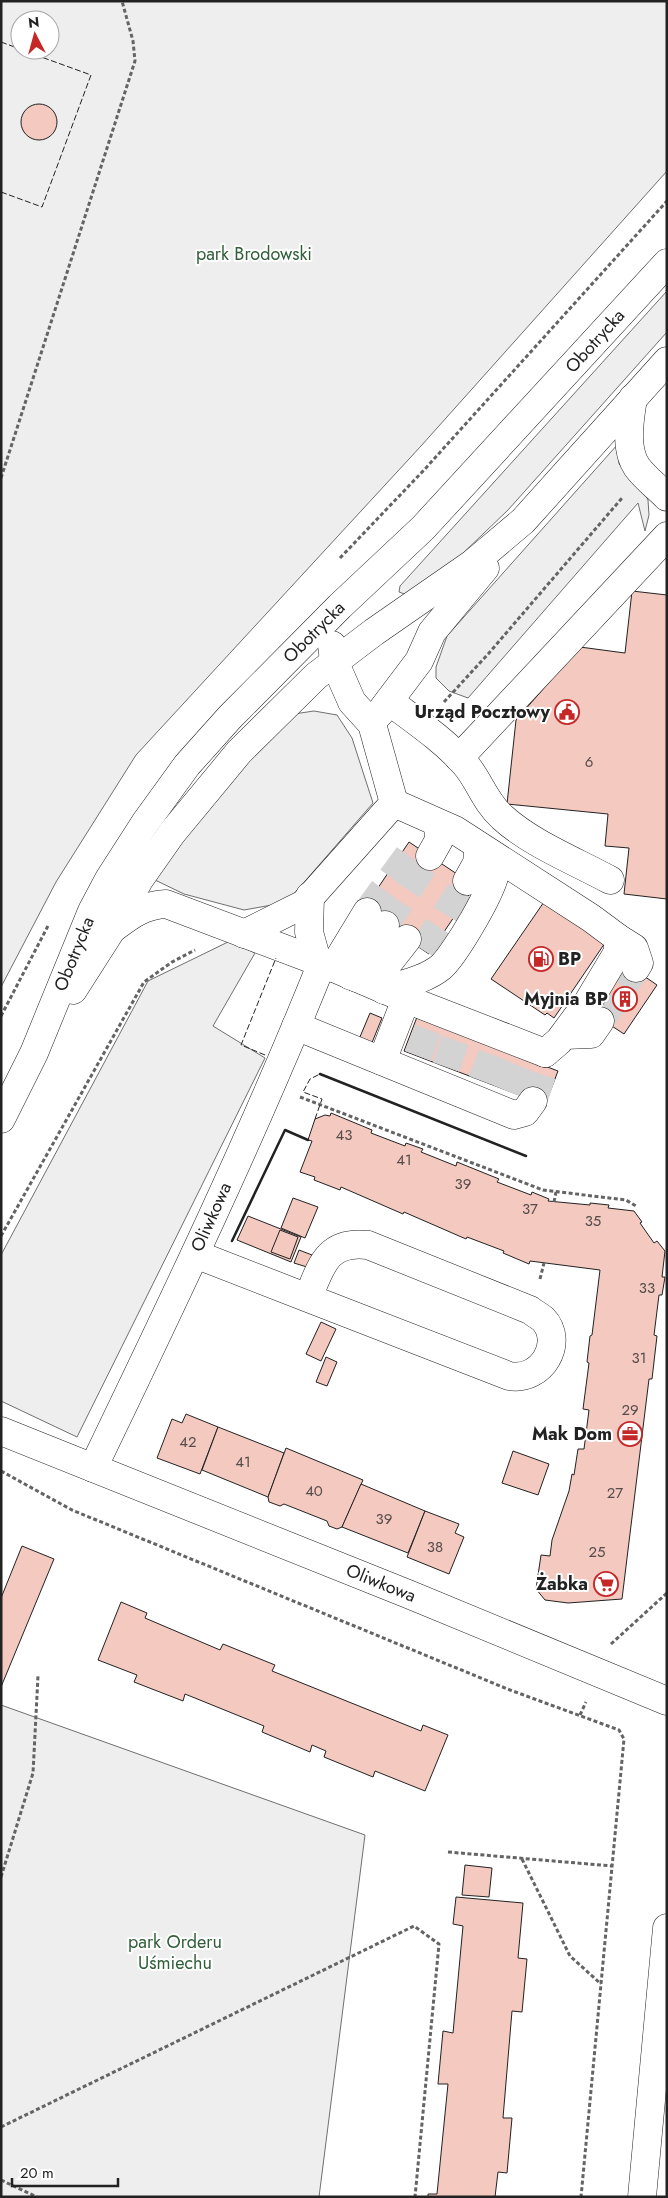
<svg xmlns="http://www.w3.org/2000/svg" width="668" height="2198" font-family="Jost,sans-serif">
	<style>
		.green { fill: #eee; stroke: #6f6f6f; fill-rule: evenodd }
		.building { fill: #f3c9c0; stroke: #222 }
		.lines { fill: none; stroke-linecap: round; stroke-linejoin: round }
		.minor-tunnel { stroke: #d3d3d3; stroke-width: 28; stroke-dasharray: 28 14; stroke-linecap: butt }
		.minor-casing { stroke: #222; stroke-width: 29 }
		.path { stroke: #646464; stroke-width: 3; stroke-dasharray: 4 2.5; stroke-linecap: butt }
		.minor { stroke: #fff; stroke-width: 28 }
		.fence { stroke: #222; stroke-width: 1; stroke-dasharray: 6 2.5; stroke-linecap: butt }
		.wall { stroke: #222; stroke-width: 2.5 }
		.labels { text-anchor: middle; stroke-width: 4; stroke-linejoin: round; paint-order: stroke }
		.number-label { font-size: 15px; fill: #564c4a }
		.park-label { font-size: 18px; fill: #2f5e38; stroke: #fff }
		.street-label { font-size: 18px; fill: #222; stroke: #fff }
		.poi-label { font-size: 18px; font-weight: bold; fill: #222; stroke: #fff; text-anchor: end }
	</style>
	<rect width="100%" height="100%" fill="#fff"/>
	<g class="green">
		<path d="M1,1H667V171L421,446L136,755L56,882L1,987ZM20,20H50V50H20Z"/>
		<path d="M667,291V332L508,510L459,557L407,595L399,592L400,586Z"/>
		<path d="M618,444L619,464L644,491L648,500L649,515L645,531L638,503L468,698L449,691L436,678V667L447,636Z"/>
		<path d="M314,711L337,715L352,738L373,803L293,895L272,905L244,910L184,894L153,879L179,842L287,715Z"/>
		<path d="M230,941L255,953L213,1026L265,1058L77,1437L1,1401V1255L148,981Z"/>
		<path d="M1,1705L365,1835L319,2197H1Z"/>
	</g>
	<g class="building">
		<circle cx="39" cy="122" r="18"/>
		<path d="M632,591L667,595V899L624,894L629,848L605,846L608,814L507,804L516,720L580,647L625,653Z"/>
		<path d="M409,842L475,886L429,954L363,910Z"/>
		<path d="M546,899L607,940L554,1018L547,1013L545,1015L491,979Z"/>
		<path d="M625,963L657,985L624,1034L592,1013Z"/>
		<path d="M370,1013L382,1018L369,1050L357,1044Z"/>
		<path d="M417,1017L558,1071L545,1105L404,1051Z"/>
		<path d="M331,1113L372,1130L371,1133L405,1146L406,1143L423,1149L421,1152L456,1166L457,1162L499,1179L497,1182L531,1195L532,1192L549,1199L548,1201L590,1205V1203L609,1205L608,1208L634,1211L642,1222L640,1223L654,1243L657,1241L665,1251L662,1277H665L662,1295H659L654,1335L657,1336L652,1379H649L622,1599L568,1603L545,1600L536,1589L541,1555L550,1556L552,1540L569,1491L572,1474L574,1475L578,1449H584L589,1410L583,1409L589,1363L587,1362L590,1336L592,1335L600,1270L530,1261L529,1264L503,1253L504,1251L467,1237L466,1239L404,1212L403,1214L341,1187L340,1190L314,1180L315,1177L300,1172L312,1141L308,1140L315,1119L325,1115L330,1116Z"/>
		<path d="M293,1198L318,1207L305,1238L281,1228Z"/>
		<path d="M248,1216L301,1237L291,1262L237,1240Z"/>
		<path d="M280,1230L298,1237L290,1259L271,1252Z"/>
		<path d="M299,1250L312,1255L307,1267L294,1263Z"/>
		<path d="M321,1322L336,1329L321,1361L306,1354Z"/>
		<path d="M326,1357L337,1362L327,1386L316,1382Z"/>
		<path d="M186,1414L218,1427L200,1474L157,1458L172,1419L182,1423Z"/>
		<path d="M218,1427L284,1453L268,1497L202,1470Z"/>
		<path d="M286,1448L363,1480L342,1527L337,1529L329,1526L327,1521L284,1504L280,1506L269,1502L268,1497Z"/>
		<path d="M513,1451L549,1464L538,1495L502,1483Z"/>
		<path d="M361,1484L425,1511L408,1553L342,1527Z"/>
		<path d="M425,1511L459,1524L455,1533L464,1537L449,1574L407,1557Z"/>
		<path d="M22,1546L54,1559L1,1687V1598Z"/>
		<path d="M121,1602L147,1613L145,1618L220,1650L223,1644L275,1665L272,1671L421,1731L423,1725L448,1735L425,1791L375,1771L373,1777L324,1757L326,1751L312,1745L310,1752L262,1732L264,1726L185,1694L183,1701L134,1682L137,1675L98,1660Z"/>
		<path d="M465,1865L492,1868L489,1897L462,1895Z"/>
		<path d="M456,1897L523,1903L518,1958L527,1959L522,2012L512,2011L503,2118H512L507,2173L498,2172L495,2197H428V2194H437L448,2084H438L443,2031L453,2033L463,1926L453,1924Z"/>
	</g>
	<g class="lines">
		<g class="minor-tunnel">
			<path d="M367,912L415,846"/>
			<path d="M385,925L430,856"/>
			<path d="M423,950L467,881"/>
			<path d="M600,1021L636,968"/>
			<path d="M418,1056L431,1022"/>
			<path d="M446,1067L458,1033"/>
			<path d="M482,1081L495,1047"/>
			<path d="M507,1091L521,1057"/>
			<path d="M533,1101L545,1066"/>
		</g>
		<defs>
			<g id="minor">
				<path d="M633,398C630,418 624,448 637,467C645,478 657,487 667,497"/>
				<path d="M389,701C414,720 444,740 465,764C479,780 485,802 502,817C530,843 575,861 610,880"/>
				<path d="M379,714L419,661L432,632L485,568"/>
				<path d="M459,758L667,536"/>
				<path d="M394,803L455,830L591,918L618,938V952L588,1002L559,1041L545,1053"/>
				<path d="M430,856L439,840L438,823"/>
				<path d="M467,881L477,863L479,846"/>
				<path d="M310,896L309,932L317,961"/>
				<path d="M115,927C132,914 145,905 166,904L322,963L406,999L545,1053"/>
				<path d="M244,934L304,904L394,803L372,724L352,702L334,661L332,645"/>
				<path d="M618,938L634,948L639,963L636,968"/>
				<path d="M333,968L367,912"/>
				<path d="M351,976L385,925"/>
				<path d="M357,978L389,962L407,939"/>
				<path d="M73,990L112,929L139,880L172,833L239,752L316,676L374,632L472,564L523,521L667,361"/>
				<path d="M384,990C403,984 425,980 441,967C454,956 498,883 496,867C496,863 492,857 490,853"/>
				<path d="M296,1026L514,1115L525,1112L533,1101"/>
				<path d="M564,1035L591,1034L600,1021"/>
				<path d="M382,1061L406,999"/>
				<path d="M1,1119L34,1053L92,911L109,879L145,823L187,765L230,717L340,606L423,528L667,263"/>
				<path d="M195,1254L308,1298C321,1266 327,1240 368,1245L530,1310C534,1313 539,1316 543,1319C565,1342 542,1382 509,1376L308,1298"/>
				<path d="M1,1431L408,1594L667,1701"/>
				<path d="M93,1468C173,1302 253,1135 322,963"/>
				<path d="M642,2197L667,1928"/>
			</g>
		</defs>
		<use href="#minor" class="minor-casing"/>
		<g class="path">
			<path d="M1,478L135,61L133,41L122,1"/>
			<path d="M340,558L424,470L667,201"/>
			<path d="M444,702L489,653L622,498"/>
			<path d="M1,1016L49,924"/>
			<path d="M300,1097L543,1190L626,1200L636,1206"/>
			<path d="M554,1202L556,1192"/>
			<path d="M1,1236L144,982L172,962L195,950"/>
			<path d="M540,1279L544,1263"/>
			<path d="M1,1471L72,1510L510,1690L619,1730L624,1739L581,2197"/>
			<path d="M611,1644L667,1593"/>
			<path d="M580,1715L586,1702"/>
			<path d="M448,1852L612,1866"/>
			<path d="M522,1859L570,1956L601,1984"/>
			<path d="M1,1877L33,1773L38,1676"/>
			<path d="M1,2127L414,1926L439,1944L415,2197"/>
			<path d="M1,2180L37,2197"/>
		</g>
		<use href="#minor" class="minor"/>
		<g class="fence">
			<path d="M1,42L20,49"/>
			<path d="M1,192L42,207L91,75L22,50"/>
			<path d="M265,1055L241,1045L276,958"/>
			<path d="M315,1119L322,1099L303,1092L310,1079L320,1074"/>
		</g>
		<g class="wall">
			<path d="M320,1074L526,1156"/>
			<path d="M232,1241L285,1130L308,1140"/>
		</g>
	</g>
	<defs>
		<symbol id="civic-ring" viewBox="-11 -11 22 22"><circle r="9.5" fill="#fff" stroke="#c62828" stroke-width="1.5"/><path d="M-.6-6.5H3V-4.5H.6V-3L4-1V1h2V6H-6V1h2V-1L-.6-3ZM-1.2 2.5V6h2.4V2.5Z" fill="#c62828"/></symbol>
		<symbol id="fuel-ring" viewBox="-11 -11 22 22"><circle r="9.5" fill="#fff" stroke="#c62828" stroke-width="1.5"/><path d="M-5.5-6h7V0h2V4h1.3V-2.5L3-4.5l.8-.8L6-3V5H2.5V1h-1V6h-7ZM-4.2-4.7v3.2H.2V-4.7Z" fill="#c62828"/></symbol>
		<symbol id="building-ring" viewBox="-11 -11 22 22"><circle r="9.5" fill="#fff" stroke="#c62828" stroke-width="1.5"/><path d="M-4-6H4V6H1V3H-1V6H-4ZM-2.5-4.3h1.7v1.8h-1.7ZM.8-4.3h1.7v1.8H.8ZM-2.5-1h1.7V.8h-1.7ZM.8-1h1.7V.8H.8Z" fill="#c62828"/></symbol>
		<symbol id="office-ring" viewBox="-11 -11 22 22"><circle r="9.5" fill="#fff" stroke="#c62828" stroke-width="1.5"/><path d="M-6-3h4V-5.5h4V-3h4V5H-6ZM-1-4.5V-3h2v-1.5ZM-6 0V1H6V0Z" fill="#c62828"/></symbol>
		<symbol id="supermarket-ring" viewBox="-11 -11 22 22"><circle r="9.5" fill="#fff" stroke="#c62828" stroke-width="1.5"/><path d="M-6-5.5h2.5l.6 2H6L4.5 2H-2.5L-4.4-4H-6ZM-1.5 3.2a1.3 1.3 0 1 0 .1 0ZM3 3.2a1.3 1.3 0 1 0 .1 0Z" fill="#c62828"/></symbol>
	</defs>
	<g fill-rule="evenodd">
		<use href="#civic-ring" x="553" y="698" width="28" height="28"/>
		<use href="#fuel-ring" x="527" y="945" width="28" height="28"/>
		<use href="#building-ring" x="611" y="985" width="28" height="28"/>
		<use href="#office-ring" x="616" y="1420" width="28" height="28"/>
		<use href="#supermarket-ring" x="592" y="1570" width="28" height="28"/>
	</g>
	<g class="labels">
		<g class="number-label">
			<text x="589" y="767">6</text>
			<text x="344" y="1140">43</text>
			<text x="404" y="1165">41</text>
			<text x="463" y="1189">39</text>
			<text x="530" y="1214">37</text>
			<text x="593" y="1226">35</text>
			<text x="647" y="1293">33</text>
			<text x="639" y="1363">31</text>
			<text x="630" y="1415">29</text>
			<text x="188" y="1447">42</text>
			<text x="243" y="1467">41</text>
			<text x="314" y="1496">40</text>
			<text x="615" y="1498">27</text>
			<text x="384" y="1524">39</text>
			<text x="435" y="1552">38</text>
			<text x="597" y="1557">25</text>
		</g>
		<g class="park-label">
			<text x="254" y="260">park Brodowski</text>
			<text x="175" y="1948">park Orderu<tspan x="175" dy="21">Uśmiechu</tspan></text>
		</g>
		<g class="street-label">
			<text transform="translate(595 341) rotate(-48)" y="6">Obotrycka</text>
			<text transform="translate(314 632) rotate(-45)" y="6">Obotrycka</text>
			<text transform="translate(74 954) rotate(-68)" y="6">Obotrycka</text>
			<text transform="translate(211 1217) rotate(-66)" y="6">Oliwkowa</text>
			<text transform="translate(381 1583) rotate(22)" y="6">Oliwkowa</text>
		</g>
		<g class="poi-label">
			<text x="550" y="718">Urząd Pocztowy</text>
			<text x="558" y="965" text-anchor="start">BP</text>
			<text x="608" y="1005">Myjnia BP</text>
			<text x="612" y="1440">Mak Dom</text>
			<text x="588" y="1590">Żabka</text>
		</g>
	</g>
	<rect width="668" height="2198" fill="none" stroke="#222222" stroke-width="5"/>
	<g transform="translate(35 35) rotate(354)"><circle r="24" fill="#ffffff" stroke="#a7a7a7"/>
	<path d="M0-4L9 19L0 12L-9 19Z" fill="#c62828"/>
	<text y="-8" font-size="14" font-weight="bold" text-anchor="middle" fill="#222222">N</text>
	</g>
	<path d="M12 2178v8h106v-8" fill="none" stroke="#222222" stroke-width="2.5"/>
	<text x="20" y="2178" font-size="15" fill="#222222" stroke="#ffffff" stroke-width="4" paint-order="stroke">20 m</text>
</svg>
